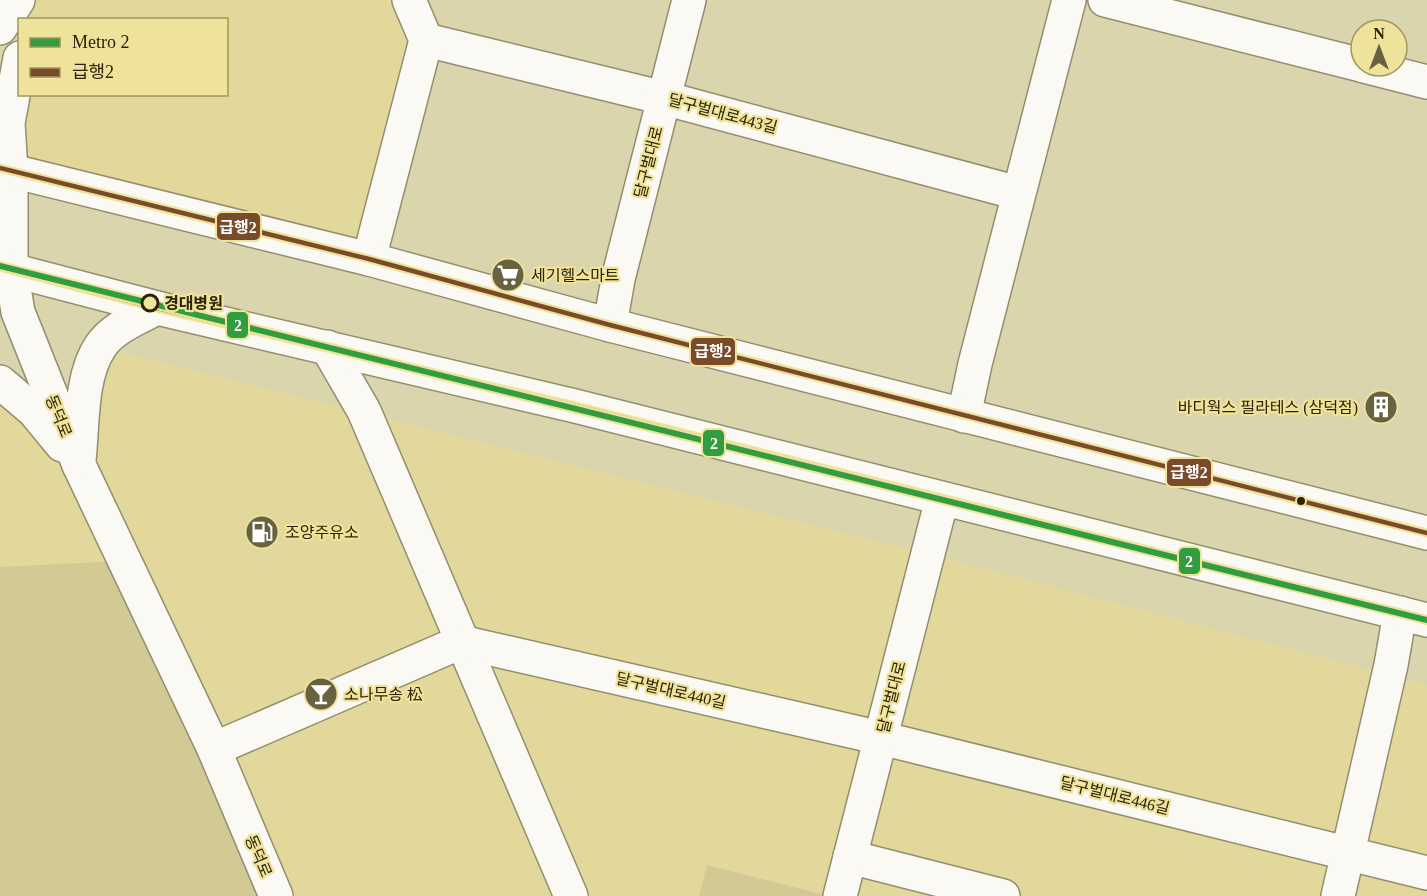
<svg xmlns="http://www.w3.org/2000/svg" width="1427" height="896" font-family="'Times New Roman','Noto Sans KR',serif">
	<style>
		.built { fill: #e3d89b }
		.green { fill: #d3c995 }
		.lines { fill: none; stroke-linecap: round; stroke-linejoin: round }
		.minor-casing { stroke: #928e6e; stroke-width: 36 }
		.tertiary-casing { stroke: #928e6e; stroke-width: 36 }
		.secondary-casing { stroke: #928e6e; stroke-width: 36 }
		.minor { stroke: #faf9f3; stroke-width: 33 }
		.tertiary { stroke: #faf9f3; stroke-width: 33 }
		.secondary { stroke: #faf9f3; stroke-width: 33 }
		.bus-1-casing { stroke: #efe29a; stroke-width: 9 }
		.bus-1 { stroke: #7a4b2a; stroke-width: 4.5 }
		.metro-1-casing { stroke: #efe29a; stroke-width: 10 }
		.metro-1 { stroke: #329d40; stroke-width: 6 }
		.stop-dot { fill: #efe29a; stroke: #2a2407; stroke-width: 3 }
		.bus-dot { fill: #2a2407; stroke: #efe29a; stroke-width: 2 }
		.labels { text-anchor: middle; stroke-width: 4.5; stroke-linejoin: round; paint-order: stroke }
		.street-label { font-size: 16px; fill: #2a2407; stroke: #efe29a }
		.poi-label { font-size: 16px; fill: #2a2407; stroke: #efe29a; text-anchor: start }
		.stop-label { font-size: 16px; font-weight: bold; fill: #2a2407; stroke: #efe29a; text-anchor: start }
		.line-badge { stroke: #efe29a; stroke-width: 2 }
		.badge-label { font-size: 16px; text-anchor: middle; font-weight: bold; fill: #fff }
	</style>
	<rect width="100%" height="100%" fill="#dbd5ae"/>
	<g class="built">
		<path d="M30,0H409L426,40L369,259L11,171L20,94H226V20L26,19Z"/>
		<path d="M100,347L928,554L1427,685V896H257L0,588V382L78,464Z"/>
	</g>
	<g class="green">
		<path d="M118,561L276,896H0V567Z"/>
		<path d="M707,865L829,896H699Z"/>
	</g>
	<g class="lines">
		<defs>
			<g id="minor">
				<path d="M1105,0L1361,65"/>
				<path d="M426,40L664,98L1018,193"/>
				<path d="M1364,66L1427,82"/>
				<path d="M369,259L426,40L409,0"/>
				<path d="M610,325L618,279L689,0"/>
				<path d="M327,347L364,411L571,896"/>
				<path d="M964,416L975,364L1069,0"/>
				<path d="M214,749L461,642L881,738L1427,873"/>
				<path d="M850,857L1003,896"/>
				<path d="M840,896L942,499"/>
				<path d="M1338,896L1391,665L1400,613"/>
			</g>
			<path id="tertiary" d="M79,465L214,749L276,896"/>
			<g id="secondary">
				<path d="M0,28L18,0"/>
				<path d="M20,58L8,123L11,171V270L18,312L79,465"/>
				<path d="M0,168L369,259L610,325L1427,533"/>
				<path d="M0,267L157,308L575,406L1427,620"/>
				<path d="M0,382L34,411L62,445"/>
				<path d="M79,460C83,425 80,377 100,347C112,328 138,318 157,308"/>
			</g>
		</defs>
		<use href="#minor" class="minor-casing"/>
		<use href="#tertiary" class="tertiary-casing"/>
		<use href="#secondary" class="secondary-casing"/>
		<use href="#minor" class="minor"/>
		<use href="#tertiary" class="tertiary"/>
		<use href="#secondary" class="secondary"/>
		<defs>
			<g id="bus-1">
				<path d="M0,168L369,259L610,325L1427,533"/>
				<path d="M0,267L157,308L575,406L1427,620"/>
			</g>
		</defs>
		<use href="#bus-1" class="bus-1-casing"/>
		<use href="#bus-1" class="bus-1"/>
		<defs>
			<path id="metro-1" d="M0,266L1427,620"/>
		</defs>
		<use href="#metro-1" class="metro-1-casing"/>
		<use href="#metro-1" class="metro-1"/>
	</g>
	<defs>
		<symbol id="supermarket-disc" viewBox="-11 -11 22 22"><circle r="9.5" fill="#686241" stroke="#efe29a"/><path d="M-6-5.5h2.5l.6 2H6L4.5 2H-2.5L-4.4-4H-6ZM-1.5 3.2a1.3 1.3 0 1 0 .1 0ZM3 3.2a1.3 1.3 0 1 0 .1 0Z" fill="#fff"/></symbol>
		<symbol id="building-disc" viewBox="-11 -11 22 22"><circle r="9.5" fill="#686241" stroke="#efe29a"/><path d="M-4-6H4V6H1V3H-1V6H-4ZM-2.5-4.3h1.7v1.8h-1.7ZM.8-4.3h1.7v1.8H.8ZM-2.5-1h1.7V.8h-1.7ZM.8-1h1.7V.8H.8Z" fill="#fff"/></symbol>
		<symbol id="fuel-disc" viewBox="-11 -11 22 22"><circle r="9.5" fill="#686241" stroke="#efe29a"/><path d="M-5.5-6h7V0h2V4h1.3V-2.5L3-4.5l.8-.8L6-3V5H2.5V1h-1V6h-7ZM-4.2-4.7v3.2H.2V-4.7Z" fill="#fff"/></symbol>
		<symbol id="bar-disc" viewBox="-11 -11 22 22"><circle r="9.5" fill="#686241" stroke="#efe29a"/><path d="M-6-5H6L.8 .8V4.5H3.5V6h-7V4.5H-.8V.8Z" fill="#fff"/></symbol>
	</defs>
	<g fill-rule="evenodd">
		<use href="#supermarket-disc" x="489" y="256" width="38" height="38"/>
		<use href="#building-disc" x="1362" y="388" width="38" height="38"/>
		<use href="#fuel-disc" x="243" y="513" width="38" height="38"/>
		<use href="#bar-disc" x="302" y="675" width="38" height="38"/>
	</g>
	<circle class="stop-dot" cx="150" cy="303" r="8"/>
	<circle class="bus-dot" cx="1301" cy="501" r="5"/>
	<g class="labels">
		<g class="street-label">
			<text transform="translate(723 113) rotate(15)" y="6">달구벌대로443길</text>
			<text transform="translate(648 162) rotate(-76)" y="6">달구벌대로</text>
			<text transform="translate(59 416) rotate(68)" y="6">동덕로</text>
			<text transform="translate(671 690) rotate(13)" y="6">달구벌대로440길</text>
			<text transform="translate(891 697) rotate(-76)" y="6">달구벌대로</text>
			<text transform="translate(1115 795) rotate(14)" y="6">달구벌대로446길</text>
			<text transform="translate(259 856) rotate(67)" y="6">동덕로</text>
		</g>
		<g class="poi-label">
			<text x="531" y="281">세기헬스마트</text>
			<text x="1358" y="413" text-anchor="end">바디웍스 필라테스 (삼덕점)</text>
			<text x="285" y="538">조양주유소</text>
			<text x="344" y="700">소나무송 松</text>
		</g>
		<g class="stop-label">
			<text x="164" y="309">경대병원</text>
		</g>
	</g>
	<g class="line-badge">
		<rect x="216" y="212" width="45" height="29" rx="6" fill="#7a4b2a"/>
		<rect x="226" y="311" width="23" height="28" rx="6" fill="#329d40"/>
		<rect x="690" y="337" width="46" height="29" rx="6" fill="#7a4b2a"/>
		<rect x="702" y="429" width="23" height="28" rx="6" fill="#329d40"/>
		<rect x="1166" y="458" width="46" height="29" rx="6" fill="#7a4b2a"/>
		<rect x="1178" y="547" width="23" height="28" rx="6" fill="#329d40"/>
	</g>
	<g class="badge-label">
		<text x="238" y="233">급행2</text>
		<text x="238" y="331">2</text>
		<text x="713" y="357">급행2</text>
		<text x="714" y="449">2</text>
		<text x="1189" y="478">급행2</text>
		<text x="1189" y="567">2</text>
	</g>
	<rect x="18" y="18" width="210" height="78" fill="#efe29a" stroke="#a0965f" stroke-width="1.5"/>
	<rect x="30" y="38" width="30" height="9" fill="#329d40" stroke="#a0965f" stroke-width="1.5"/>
	<text x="72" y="48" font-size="18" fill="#2a2407">Metro 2</text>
	<rect x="30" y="68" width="30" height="9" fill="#7a4b2a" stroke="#a0965f" stroke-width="1.5"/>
	<text x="72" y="78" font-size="18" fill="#2a2407">급행2</text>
	<g transform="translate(1379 48)"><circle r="28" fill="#efe29a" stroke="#a0965f" stroke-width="1.5"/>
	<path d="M0-4.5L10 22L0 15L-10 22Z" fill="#686241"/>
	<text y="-9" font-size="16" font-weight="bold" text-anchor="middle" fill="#2a2407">N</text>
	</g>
</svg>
